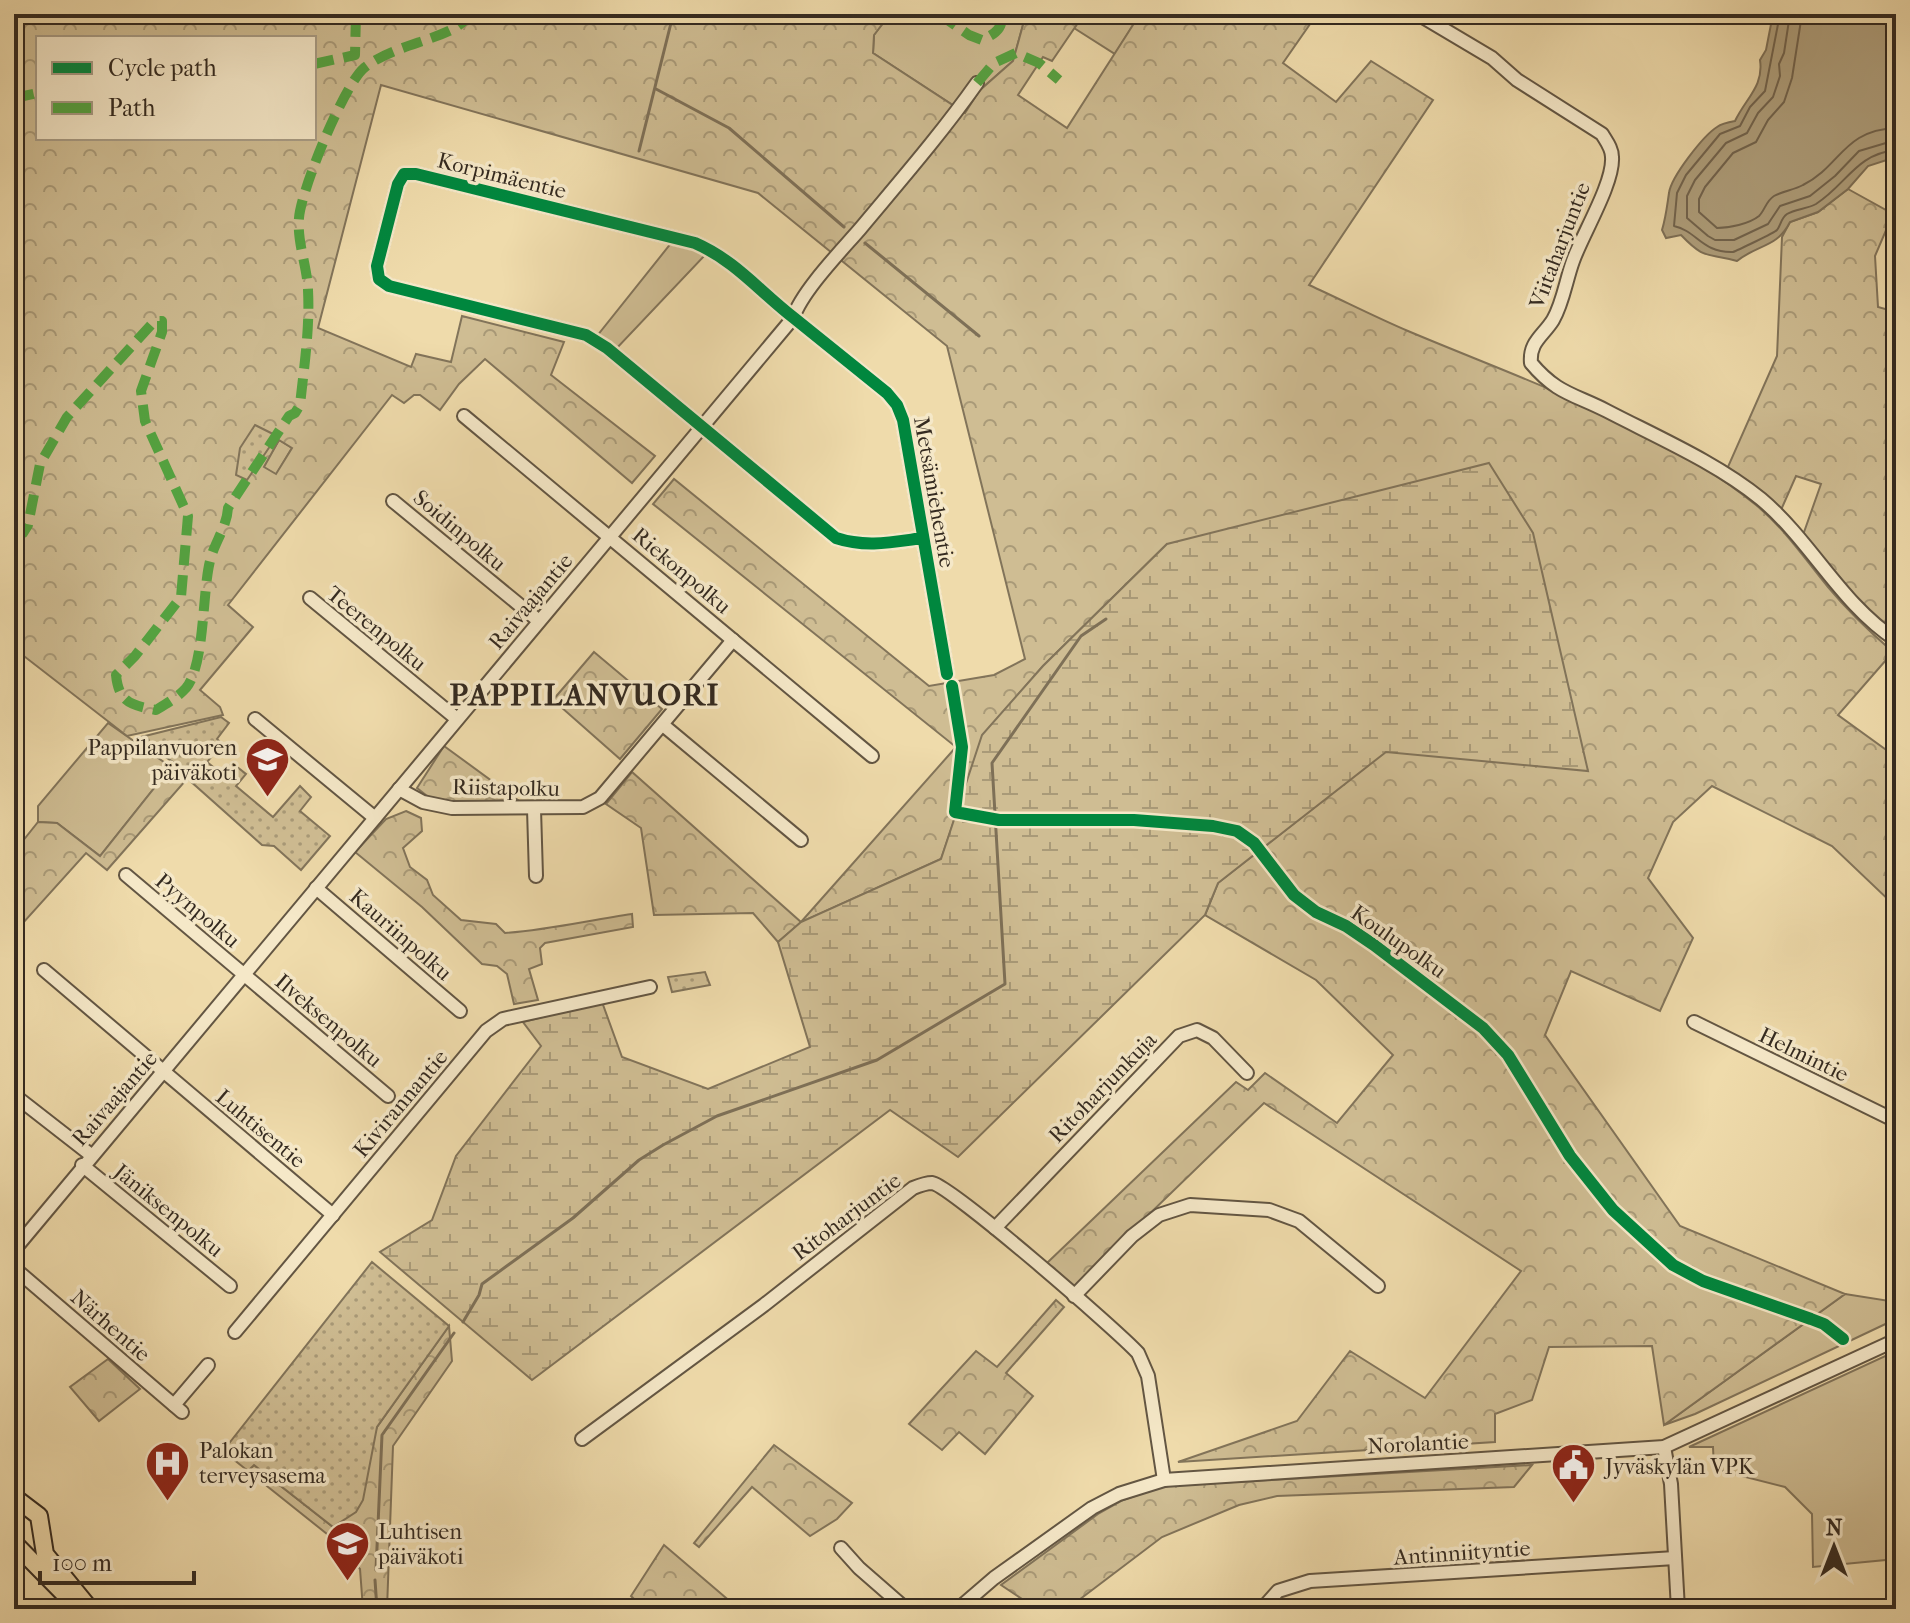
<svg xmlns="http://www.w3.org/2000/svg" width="1910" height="1623" font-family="'IM FELL French Canon',serif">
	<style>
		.grass { fill: #cfbd93; stroke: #82745a; stroke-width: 2 }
		.forest { fill: url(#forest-crowns); stroke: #82745a; stroke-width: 2; fill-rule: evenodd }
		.wetland { fill: url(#wetland-marsh); stroke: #82745a; stroke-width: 2 }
		.park { fill: url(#park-dots); stroke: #82745a; stroke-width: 2 }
		.water { fill: #af9f7c; stroke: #7e7057; stroke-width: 2 }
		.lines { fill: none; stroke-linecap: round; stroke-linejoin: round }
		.shore { stroke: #72644e; stroke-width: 2 }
		.stream { stroke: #7e7057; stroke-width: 3 }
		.minor-casing { stroke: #635643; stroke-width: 16 }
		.major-casing { stroke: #342a20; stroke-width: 20 }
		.minor { stroke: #f5e8c8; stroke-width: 12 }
		.major { stroke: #efdbab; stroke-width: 16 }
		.quiet { stroke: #53a441; stroke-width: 10; stroke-dasharray: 20 10; stroke-linecap: butt }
		.cycleway-casing { stroke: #f5e8c8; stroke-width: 17 }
		.cycleway { stroke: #00873e; stroke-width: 12 }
		.labels { text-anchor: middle; stroke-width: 7; stroke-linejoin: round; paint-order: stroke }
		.street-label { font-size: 22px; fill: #342a20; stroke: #f5e8c8 }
		.poi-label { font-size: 22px; fill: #342a20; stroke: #f5e8c8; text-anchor: start }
		.district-label { font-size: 30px; font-weight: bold; letter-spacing: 2px; fill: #342a20; stroke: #f5e8c8 }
	</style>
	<defs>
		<pattern id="forest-crowns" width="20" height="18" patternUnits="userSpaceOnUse" patternTransform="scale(2)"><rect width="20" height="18" fill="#cfbd93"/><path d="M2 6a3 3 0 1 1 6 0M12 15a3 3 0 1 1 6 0" fill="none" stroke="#a99a78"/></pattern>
		<pattern id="wetland-marsh" width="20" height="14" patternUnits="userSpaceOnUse" patternTransform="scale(2)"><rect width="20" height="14" fill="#cfbd93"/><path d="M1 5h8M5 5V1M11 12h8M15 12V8" fill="none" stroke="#a99a78"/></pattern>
		<pattern id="park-dots" width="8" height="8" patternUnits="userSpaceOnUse" patternTransform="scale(2)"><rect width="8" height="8" fill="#cfbd93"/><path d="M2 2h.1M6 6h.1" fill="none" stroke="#a99a78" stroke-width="1.8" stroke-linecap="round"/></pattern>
	</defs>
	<rect width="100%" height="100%" fill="#efdbab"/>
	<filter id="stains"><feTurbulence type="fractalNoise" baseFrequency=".0025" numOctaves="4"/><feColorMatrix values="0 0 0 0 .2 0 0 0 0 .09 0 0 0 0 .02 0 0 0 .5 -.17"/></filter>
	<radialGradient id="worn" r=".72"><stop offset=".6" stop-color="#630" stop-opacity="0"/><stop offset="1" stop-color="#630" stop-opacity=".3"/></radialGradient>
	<g class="grass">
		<path d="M890,14H1026L1013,61L979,91L965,113L873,53L874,35Z"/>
		<path d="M1084,14H1140L1115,54L1074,28Z"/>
		<path d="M672,242L706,254L616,349L597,336Z"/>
		<path d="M279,440L292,448L276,475L263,467Z"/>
		<path d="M108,723L171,767L100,856L57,823L38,822V806Z"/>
		<path d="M1845,1294L1896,1302V1319L1695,1414L1664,1425Z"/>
		<path d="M1896,1351V1559L1813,1567L1812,1514L1785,1487L1714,1469L1713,1447H1689Z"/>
	</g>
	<g class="forest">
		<path d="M14,14H890L874,35L873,53L965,113L979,91L1013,61L1026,14H1084L1052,61L1043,57L1018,95L1067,128L1140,14H1317L1283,63L1336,102L1371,61L1433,100L1309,285C1342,300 1375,317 1408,331C1526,381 1655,423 1756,505C1784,528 1805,559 1828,587C1848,611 1870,632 1893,652L1838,715L1896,757V907L1832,846L1712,786L1673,822L1648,878L1693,938L1660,1011L1571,971L1545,1035L1680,1226L1845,1294L1664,1425L1652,1346L1549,1347L1532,1400L1495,1414V1442L1178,1462L1297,1421L1350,1351L1425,1398L1521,1271L1264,1103L1074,1287L1047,1263L1236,1082L1248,1090L1265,1073L1337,1123L1393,1055L1316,980L1205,915L1218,883L1386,751L1588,770L1167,544L1043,666L983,735L941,859L801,922L778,942L753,913L654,915L641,828L606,804L632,772L801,922L956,747L653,504L674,479L929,686L994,675L1025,659L947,346L758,193L381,85L318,328L411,367L416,354L451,362L462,316L564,342L551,375L655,456L632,483L485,359L459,384L440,410L420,395H414L404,403L392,395L228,605L253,627L200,690L220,707L223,715L127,736L20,653L14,659ZM38,38H314V138H38ZM279,440L292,448L276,474L264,467Z"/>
		<path d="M1848,189L1893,214L1875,256L1878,307L1896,312V623L1892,631L1877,621L1803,535L1821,484L1796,476L1781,510L1761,491L1727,469L1777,356L1782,237L1790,222L1818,212Z"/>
		<path d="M594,652L662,709L620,759L553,700Z"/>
		<path d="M444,746L518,800L462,802L431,799L417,788Z"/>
		<path d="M171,767L187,779L107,870L86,853L14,933V852L38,822L57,823L100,856Z"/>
		<path d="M406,811L421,818L422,831L403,848L410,867L427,880L433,895L461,920L496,924L505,933C548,930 590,920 632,914L633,927L545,943L540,948L542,964L529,969L538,1000L514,1004L507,974L497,966L482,964L422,907L355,852L386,819Z"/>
		<path d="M1056,1300L1064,1307L1006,1373L1033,1396L985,1454L959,1432L942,1450L909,1424L976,1351L997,1367Z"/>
		<path d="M449,1326L452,1361L393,1446L387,1609H363L360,1569L327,1534L248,1471L254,1465L333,1527L377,1427Z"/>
		<path d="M108,1359L140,1389L99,1421L70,1387Z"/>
		<path d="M774,1445L852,1503L837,1519L810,1536L752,1487L699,1547L694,1543Z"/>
		<path d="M1532,1465L1514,1487L1277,1496L1239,1505L1162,1537L1067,1609H1037L1001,1585L1098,1514L1123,1500L1164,1486Z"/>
		<path d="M664,1545L739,1609H644L631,1596Z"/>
	</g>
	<path class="wetland" d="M1489,463L1533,533L1588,771L1386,752L1218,883L1205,915L958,1157L890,1110L532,1380L380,1252L432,1220L456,1156L541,1046L523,1022L602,1002L622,1057L708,1089L810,1047L778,942L801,922L941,859L982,735L1043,666L1167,544Z"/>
	<g class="park">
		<path d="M255,425L277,436L247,480L236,475L240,448Z"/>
		<path d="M221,717L229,723L217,739L222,744L207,762L222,774L232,763L246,774L236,786L273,817L300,786L311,797L300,811L330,836L301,870L274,846L262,845L188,779L182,768L137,738Z"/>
		<path d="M705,972L710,985L672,992L668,977Z"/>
		<path d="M372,1262L449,1326L377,1427L363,1500L356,1512L333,1527L254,1465L248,1471L223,1451Z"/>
	</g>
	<path class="water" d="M1773,14H1896V157L1868,166L1848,189L1818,212L1790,222C1777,248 1758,244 1737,261C1706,252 1706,261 1681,235L1666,238L1662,230C1666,217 1667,206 1669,193C1671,177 1703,136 1717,127C1721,124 1729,122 1735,121C1746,98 1764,86 1760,60L1766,50Z"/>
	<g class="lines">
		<g class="shore">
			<path d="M1780,14L1765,91L1750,107L1740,126L1720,134L1686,175L1677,193L1674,226C1697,231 1702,253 1733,252C1736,251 1774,233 1777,230C1781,225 1781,218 1787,214C1795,209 1807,209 1816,204C1847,184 1856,154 1896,150"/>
			<path d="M1790,14L1784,53L1779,64L1780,76L1773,97L1758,113L1747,133L1726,143L1695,180L1687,196V218L1708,236L1715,240H1734L1768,224L1780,206L1810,196L1835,176L1859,151L1896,140"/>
			<path d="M1802,14L1792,78L1784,102L1768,120L1756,142L1733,153L1705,187L1699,199V212L1717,228C1729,228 1749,224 1759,216C1765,210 1766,201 1774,196C1783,191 1794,190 1803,185C1841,166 1843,130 1896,128"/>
		</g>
		<g class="stream">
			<path d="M656,89L729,128L844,227"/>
			<path d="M639,151L673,15"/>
			<path d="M865,243L979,336"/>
			<path d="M463,1322L479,1295L482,1284L573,1218L639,1160L663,1145L717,1116L877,1060L1005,984L992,763L1081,636L1106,619"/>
			<path d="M376,1570L382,1435L454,1333"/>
			<path d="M375,1580L377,1609"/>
		</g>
		<defs>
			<g id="minor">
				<path d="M1418,14L1492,58L1517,80L1602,134C1606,141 1612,148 1612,157C1614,183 1582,235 1573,261C1566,280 1563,303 1553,320C1543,336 1529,342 1531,363C1557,394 1574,394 1607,411C1657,437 1717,463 1761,499C1812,542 1840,603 1896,640"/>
				<path d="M464,416L872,756"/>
				<path d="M393,501L539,621"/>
				<path d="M923,538C893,542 866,548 836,538L607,348L586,335L389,286L379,279L377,266L398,184L404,174H416L695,243C736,261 759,291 794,318C825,343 856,368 887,393L897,405L903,420L947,674"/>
				<path d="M310,598L457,719"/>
				<path d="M255,719L375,818"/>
				<path d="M663,725L801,840"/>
				<path d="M399,789L423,802L452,808L583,807L600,798L733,640"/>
				<path d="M534,809L536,876"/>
				<path d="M126,875L388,1096"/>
				<path d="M316,888L460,1011"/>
				<path d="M44,970L333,1215"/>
				<path d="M1694,1022L1896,1121"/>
				<path d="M14,1095L91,1155"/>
				<path d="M82,1165L230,1286"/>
				<path d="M995,1228L1179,1036L1197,1030L1213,1038L1247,1073"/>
				<path d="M14,1250L793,318C802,291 841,251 860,229C900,181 941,134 977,83"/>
				<path d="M14,1268L182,1412"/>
				<path d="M1074,1296L1132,1236L1159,1215L1190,1205L1269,1210L1299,1221L1378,1286"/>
				<path d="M235,1332L486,1031L503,1019L650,987"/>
				<path d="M174,1405L208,1365"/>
				<path d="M582,1439L764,1305L913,1188C918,1186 927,1183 932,1183C950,1185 1118,1331 1138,1353L1148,1376L1164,1480"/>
				<path d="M1664,1447L1671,1484L1678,1609"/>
				<path d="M841,1548L859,1568L906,1609"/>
				<path d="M958,1609L994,1578L1092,1508L1119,1494L1164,1480L1664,1447L1896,1340"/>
				<path d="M1262,1609L1278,1591L1310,1581L1675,1558"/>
			</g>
			<g id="major">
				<path d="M14,1497L39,1516L45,1554L90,1609"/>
				<path d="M18,1547L79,1609"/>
			</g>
		</defs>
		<use href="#minor" class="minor-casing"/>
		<use href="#major" class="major-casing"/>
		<use href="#minor" class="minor"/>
		<use href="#major" class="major"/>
		<g class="quiet">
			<path d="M939,14L969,35L982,40C994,34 1005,29 1000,14"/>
			<path d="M314,64L355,55L356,14"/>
			<path d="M977,83L994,63L1016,53L1039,63L1059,80"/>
			<path d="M14,98L38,93"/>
			<path d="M14,537L23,533L28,525L40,464L67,417L151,325L157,321H162V332L141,391L145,421L188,516L181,597L135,656L116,675C119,703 131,705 156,710C166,704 178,697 186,688C205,665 202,593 210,561C214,543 227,527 228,508L289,416L295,413L300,405C304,367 310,329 308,290C307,265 297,243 299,218C301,190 344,85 364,68C389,48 425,43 453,29C460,25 466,19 473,14"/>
		</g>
		<defs>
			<g id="cycleway">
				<path d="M923,538C893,542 866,548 836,538L607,348L586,335L389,286L379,279L377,266L398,184L404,174H416L695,243C736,261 759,291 794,318C825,343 856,368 887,393L897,405L903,420L947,674"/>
				<path d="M952,686L962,747L955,812L999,820H1134L1213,826L1237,831L1254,843L1294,895L1316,912L1346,926L1374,945L1483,1028L1508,1055L1570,1156L1613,1210L1673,1265L1703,1281L1811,1319L1824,1324L1843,1339"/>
			</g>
		</defs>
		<use href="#cycleway" class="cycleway-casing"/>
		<use href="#cycleway" class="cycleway"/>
	</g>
	<defs>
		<symbol id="school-pin" viewBox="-11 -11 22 30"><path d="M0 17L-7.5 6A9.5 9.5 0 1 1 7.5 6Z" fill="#8f2418" stroke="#f5e8c8"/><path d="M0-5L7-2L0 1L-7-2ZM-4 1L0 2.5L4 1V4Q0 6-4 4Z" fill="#fff"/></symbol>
		<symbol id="hospital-pin" viewBox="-11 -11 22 30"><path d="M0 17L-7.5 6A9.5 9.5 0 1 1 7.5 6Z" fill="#8f2418" stroke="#f5e8c8"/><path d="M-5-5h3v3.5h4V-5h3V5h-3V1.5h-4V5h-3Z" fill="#fff"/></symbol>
		<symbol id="civic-pin" viewBox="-11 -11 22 30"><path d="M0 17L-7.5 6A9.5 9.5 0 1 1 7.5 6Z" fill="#8f2418" stroke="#f5e8c8"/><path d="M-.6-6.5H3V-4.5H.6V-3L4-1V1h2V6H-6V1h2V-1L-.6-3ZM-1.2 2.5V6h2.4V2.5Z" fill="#fff"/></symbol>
	</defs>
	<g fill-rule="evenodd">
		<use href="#school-pin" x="242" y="734" width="51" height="69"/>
		<use href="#hospital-pin" x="142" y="1438" width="51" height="69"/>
		<use href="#civic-pin" x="1548" y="1440" width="51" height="69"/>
		<use href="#school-pin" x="322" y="1518" width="51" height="69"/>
	</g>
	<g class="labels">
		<g class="street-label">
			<text transform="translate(502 175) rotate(14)" y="8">Korpimäentie</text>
			<text transform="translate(1559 245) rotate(-69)" y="8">Viitaharjuntie</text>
			<text transform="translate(935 492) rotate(80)" y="8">Metsämiehentie</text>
			<text transform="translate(460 530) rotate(40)" y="8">Soidinpolku</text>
			<text transform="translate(682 570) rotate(40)" y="8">Riekonpolku</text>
			<text transform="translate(530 601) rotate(-50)" y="8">Raivaajantie</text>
			<text transform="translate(377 628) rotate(39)" y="8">Teerenpolku</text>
			<text transform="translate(506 787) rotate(1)" y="8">Riistapolku</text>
			<text transform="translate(198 910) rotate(40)" y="8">Pyynpolku</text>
			<text transform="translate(401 934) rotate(41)" y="8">Kauriinpolku</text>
			<text transform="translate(1399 941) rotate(35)" y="8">Koulupolku</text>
			<text transform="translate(329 1020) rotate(40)" y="8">Ilveksenpolku</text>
			<text transform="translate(1804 1054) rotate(26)" y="8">Helmintie</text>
			<text transform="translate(1102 1087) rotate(-46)" y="8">Ritoharjunkuja</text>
			<text transform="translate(114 1098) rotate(-49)" y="8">Raivaajantie</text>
			<text transform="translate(400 1103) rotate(-50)" y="8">Kivirannantie</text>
			<text transform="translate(261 1128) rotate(40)" y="8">Luhtisentie</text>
			<text transform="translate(169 1210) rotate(39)" y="8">Jäniksenpolku</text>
			<text transform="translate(846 1216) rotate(-37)" y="8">Ritoharjuntie</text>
			<text transform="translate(111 1325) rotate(41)" y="8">Närhentie</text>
			<text transform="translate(1418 1443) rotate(-3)" y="8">Norolantie</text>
			<text transform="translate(1462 1552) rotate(-4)" y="8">Antinniityntie</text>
		</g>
		<g class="poi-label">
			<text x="237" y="755" text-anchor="end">Pappilanvuoren<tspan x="237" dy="25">päiväkoti</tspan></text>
			<text x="199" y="1458">Palokan<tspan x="199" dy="25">terveysasema</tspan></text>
			<text x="1605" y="1474">Jyväskylän VPK</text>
			<text x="378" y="1539">Luhtisen<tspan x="378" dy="25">päiväkoti</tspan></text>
		</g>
		<g class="district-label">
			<text x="585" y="705">PAPPILANVUORI</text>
		</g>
	</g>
	<rect width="1910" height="1623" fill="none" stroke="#efdbab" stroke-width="48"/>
	<rect x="16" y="16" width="1878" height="1591" fill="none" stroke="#342a20" stroke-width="4"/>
	<rect x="24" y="24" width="1862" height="1575" fill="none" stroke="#342a20" stroke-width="2"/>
	<rect x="36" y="36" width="280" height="104" fill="#f5e8c8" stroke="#a89c85" stroke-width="2"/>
	<rect x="52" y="62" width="40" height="12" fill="#00873e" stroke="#a89c85" stroke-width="2"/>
	<text x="108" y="76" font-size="24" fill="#342a20">Cycle path</text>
	<rect x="52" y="102" width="40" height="12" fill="#53a441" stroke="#a89c85" stroke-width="2"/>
	<text x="108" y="116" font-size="24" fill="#342a20">Path</text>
	<g transform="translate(1834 1547)" stroke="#f5e8c8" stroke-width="6" paint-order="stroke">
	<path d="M0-6L14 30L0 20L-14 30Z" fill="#342a20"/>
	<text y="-12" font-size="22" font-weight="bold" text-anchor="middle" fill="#342a20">N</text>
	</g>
	<path d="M40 1571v12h154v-12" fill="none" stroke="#342a20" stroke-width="4"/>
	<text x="52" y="1571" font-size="24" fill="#342a20" stroke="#f5e8c8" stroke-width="6" paint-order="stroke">100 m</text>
	<rect width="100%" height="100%" filter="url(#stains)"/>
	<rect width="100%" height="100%" fill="url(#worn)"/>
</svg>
